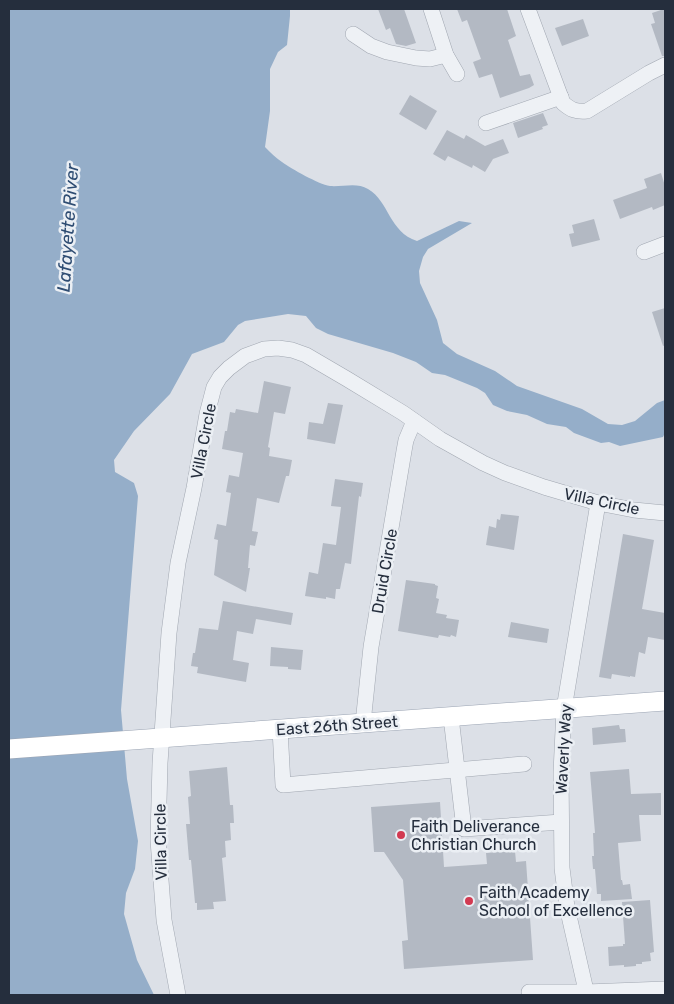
<svg xmlns="http://www.w3.org/2000/svg" width="674" height="1004" font-family="Rubik,sans-serif">
	<style>
		.water { fill: #95aec9 }
		.building { fill: #b3b9c3 }
		.lines { fill: none; stroke-linecap: round; stroke-linejoin: round }
		.minor-casing { stroke: #a1a7b1; stroke-width: 16 }
		.major-casing { stroke: #9ba4b3; stroke-width: 20 }
		.minor { stroke: #eef1f5; stroke-width: 15 }
		.major { stroke: #fff; stroke-width: 19 }
		.poi-dot { fill: #d23a51; stroke: #ebeff4; stroke-width: 2 }
		.labels { text-anchor: middle; stroke-width: 5; stroke-linejoin: round; paint-order: stroke }
		.street-label { font-size: 16px; fill: #252e3d; stroke: #ebeff4 }
		.poi-label { font-size: 16px; fill: #252e3d; stroke: #ebeff4; text-anchor: start }
		.water-label { font-size: 18px; font-style: italic; fill: #2e4c72; stroke: #ebeff4 }
	</style>
	<rect width="100%" height="100%" fill="#dce0e7"/>
	<path class="water" d="M9,9H290V16L287,45L278,52L270,69V111L265,147C270,152 276,158 282,162C292,169 318,184 330,186C343,187 357,182 368,189C389,201 389,232 417,241L459,221L472,223L428,249L423,257L419,271L420,283L437,320L443,343L457,354L495,371L517,386L582,409L608,424L622,425L635,421L657,403L665,400V433L663,437L620,446L609,442L601,443L574,433L566,427L547,424L527,415L507,411L493,405L485,393L477,388L445,375L432,373L416,362L393,353L328,334L316,328L306,316L288,314L245,321L238,325L224,342L192,354L170,394L134,431L114,460L115,472L134,483L138,496L121,710L127,779L138,841L135,869L126,893L124,914L137,960L154,995H9Z"/>
	<g class="building">
		<path d="M378,9H404L416,43L406,46L396,44L390,28L386,30Z"/>
		<path d="M457,9H507L516,36L508,40L520,76L530,74L534,85L529,88L500,98L492,74L479,78L473,62L481,59L467,20L462,22Z"/>
		<path d="M664,9H665V56H662L651,24L655,23L652,13Z"/>
		<path d="M583,19L589,36L562,46L555,28Z"/>
		<path d="M410,95L437,111L426,130L399,114Z"/>
		<path d="M543,113L548,125L542,127L543,129L518,138L513,123Z"/>
		<path d="M447,130L464,139L466,135L485,146L503,139L509,153L493,159L485,172L473,165L472,168L448,156L445,161L433,154Z"/>
		<path d="M661,173L665,186V205L653,210L652,207L620,219L613,200L647,188L644,179Z"/>
		<path d="M594,219L600,240L572,247L569,234L574,233L572,225Z"/>
		<path d="M665,308V345L663,346L652,312Z"/>
		<path d="M264,381L291,387L285,414L274,412L268,447L270,448L269,456L292,460L289,476H286L279,503L257,498L252,531L258,532L255,546L250,545L248,568H250L246,592L214,575L218,540L214,539L217,524L226,526L231,493L226,492L229,475L239,477L243,453L222,449L225,431H227L230,412L235,413L236,409L258,413Z"/>
		<path d="M328,403L343,405L335,444L307,439L309,422L323,424Z"/>
		<path d="M335,479L363,483L361,497L359,496L351,564L345,563L340,589H336L335,599L326,597V599L305,596L309,572L318,574L323,543L336,545L341,507L331,506Z"/>
		<path d="M501,514L519,516L514,550L486,545L489,526L496,528L497,519L500,520Z"/>
		<path d="M623,534L654,540L642,609L665,613V640L648,637L645,654L639,652L635,677L630,676V677L612,674L611,679L599,677Z"/>
		<path d="M406,580L435,584V585L438,586L436,598L439,599L436,613L447,615L446,618L459,620L456,637L451,635L450,637L439,635L438,638L398,631Z"/>
		<path d="M223,601L293,613L291,625L256,619L253,634L237,631L233,660L249,663L246,682L197,673L198,667L191,666L193,653H195L199,628L218,630Z"/>
		<path d="M511,622L549,629L547,643L508,637Z"/>
		<path d="M271,647L303,650L301,670L288,669V667L270,666Z"/>
		<path d="M619,725L620,729H625L626,742L593,745L592,728Z"/>
		<path d="M227,767L230,805H233L234,823H230L231,840L225,841L226,857L222,858L226,901L213,902L214,909L197,910V903H195L191,860H189L186,824H190L188,797L191,796L189,771Z"/>
		<path d="M629,769L631,794L661,793V815H639L641,841L618,843L621,880H622L623,885L630,884L632,899L601,901V894H597L595,869H593L592,856H594L593,833H595L590,772Z"/>
		<path d="M440,802L444,867L487,864L486,853L515,851L516,862L526,861L533,960L404,969L402,941L408,940L403,880L384,852H374L371,807Z"/>
		<path d="M650,900L654,952L650,953L651,961L642,962V964H636V966L624,967V965L609,966L608,947L623,946V944H625L622,902Z"/>
	</g>
	<g class="lines">
		<defs>
			<g id="minor">
				<path d="M431,9L446,55L457,74"/>
				<path d="M528,9L563,103C571,110 576,112 587,111L649,73L665,65"/>
				<path d="M353,34L371,46L387,52L416,58L430,59L446,55"/>
				<path d="M486,123L561,97"/>
				<path d="M644,252L665,244"/>
				<path d="M451,717L464,829L561,822"/>
				<path d="M363,723L371,647L404,451L406,440L414,421"/>
				<path d="M280,729L283,785L524,764"/>
				<path d="M529,992H586L665,989"/>
				<path d="M178,995L164,920L158,840L160,763L169,633L178,563L194,488L207,414L214,387L220,377L229,368L245,356L264,349L278,348L292,350L306,355L347,379L403,413L440,439L483,463L505,473L544,487L598,503L634,510L665,513"/>
				<path d="M587,995L567,907L562,868L561,773L564,709L598,503"/>
			</g>
			<path id="major" d="M9,749L665,701"/>
		</defs>
		<use href="#minor" class="minor-casing"/>
		<use href="#major" class="major-casing"/>
		<use href="#minor" class="minor"/>
		<use href="#major" class="major"/>
	</g>
	<g class="poi-dot">
		<circle cx="401" cy="835" r="5"/>
		<circle cx="469" cy="901" r="5"/>
	</g>
	<g class="labels">
		<g class="street-label">
			<text transform="translate(203 441) rotate(-79)" y="6">Villa Circle</text>
			<text transform="translate(602 501) rotate(12)" y="6">Villa Circle</text>
			<text transform="translate(384 571) rotate(-80)" y="6">Druid Circle</text>
			<text transform="translate(337 725) rotate(-4)" y="6">East 26th Street</text>
			<text transform="translate(563 749) rotate(-87)" y="6">Waverly Way</text>
			<text transform="translate(160 842) rotate(-91)" y="6">Villa Circle</text>
		</g>
		<g class="poi-label">
			<text x="411" y="832">Faith Deliverance<tspan x="411" dy="18">Christian Church</tspan></text>
			<text x="479" y="898">Faith Academy<tspan x="479" dy="18">School of Excellence</tspan></text>
		</g>
		<g class="water-label">
			<text transform="translate(68 228) rotate(-86)" y="6">Lafayette River</text>
		</g>
	</g>
	<rect width="674" height="1004" fill="none" stroke="#252e3d" stroke-width="20"/>
</svg>
